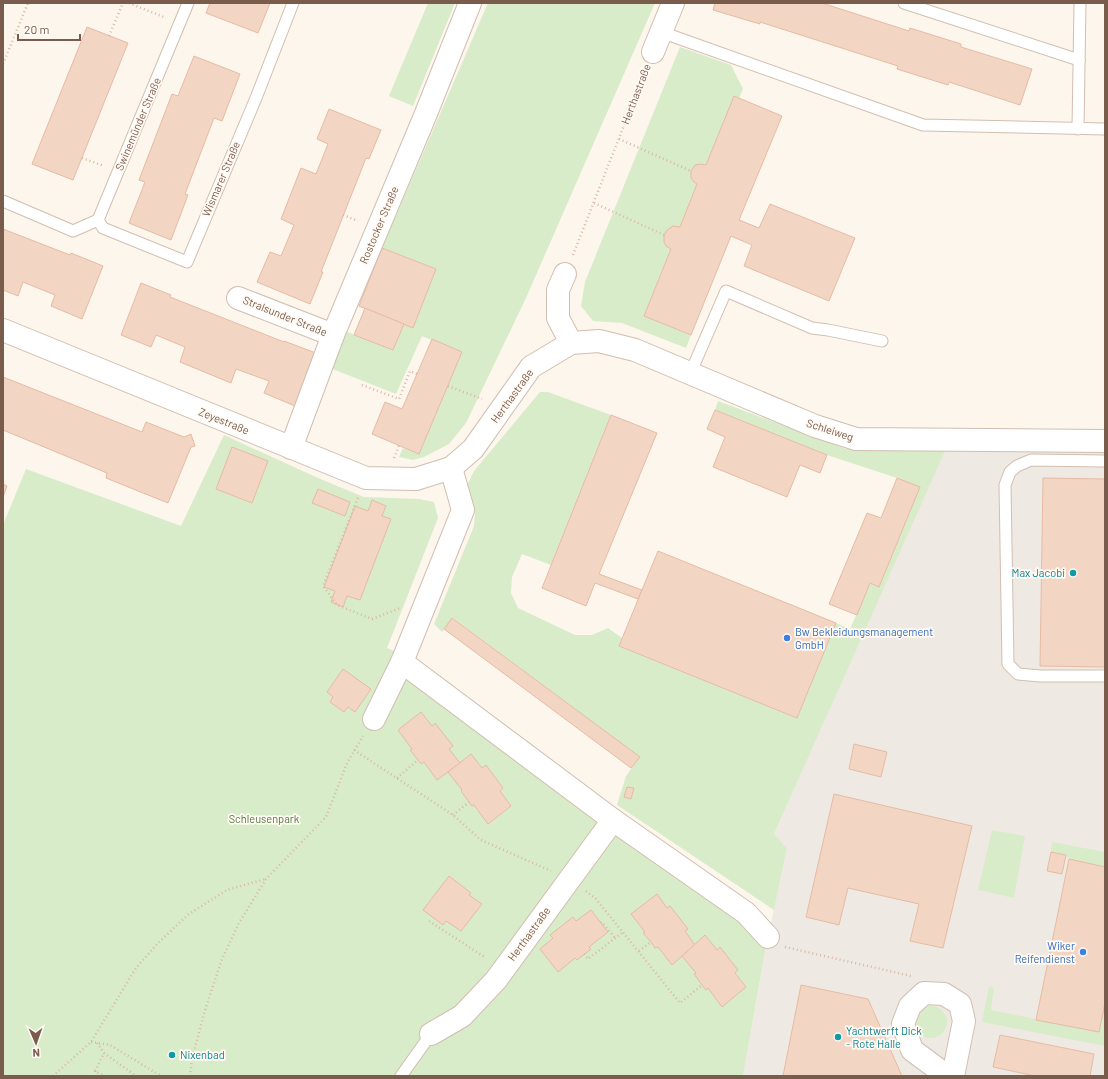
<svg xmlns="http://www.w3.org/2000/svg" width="1108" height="1079" font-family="Barlow,sans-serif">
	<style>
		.industrial { fill: #efe9e4 }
		.green { fill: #d8ecc9 }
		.building { fill: #f3d5c3; stroke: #e6bba3 }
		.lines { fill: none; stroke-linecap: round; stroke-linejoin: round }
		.service-casing { stroke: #d1beb0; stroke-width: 13 }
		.minor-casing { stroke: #d1beb0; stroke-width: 24 }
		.path { stroke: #d9b8a5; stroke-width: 2.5; stroke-dasharray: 1 3; stroke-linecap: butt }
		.service { stroke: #fff; stroke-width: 11 }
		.minor { stroke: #fff; stroke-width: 22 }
		.culture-dot { fill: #0f9aa8; stroke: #fffaf3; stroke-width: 1.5 }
		.shop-dot { fill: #3f7fe0; stroke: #fffaf3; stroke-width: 1.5 }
		.labels { text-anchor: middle; stroke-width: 3.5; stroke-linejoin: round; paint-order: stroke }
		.street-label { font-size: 11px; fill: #7a5c4d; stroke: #fffaf3 }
		.culture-label { font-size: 11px; fill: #0d838f; stroke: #fffaf3; text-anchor: start }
		.shop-label { font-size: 11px; fill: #366cbe; stroke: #fffaf3; text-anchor: start }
		.park-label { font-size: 11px; fill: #537a41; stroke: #fffaf3 }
	</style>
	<rect width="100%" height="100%" fill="#fdf6ec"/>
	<path class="industrial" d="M943,451H1105V1076H743L768,937L787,848L774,834Z"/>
	<g class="green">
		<path d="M428,3H455L413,106L389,96Z"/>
		<path d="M488,3H655L526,298L466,423L449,444L424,457L413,460L399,457L403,448L419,454L462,352L422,336L396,394L330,368L345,331L393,350L404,324L413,327L436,269L382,248Z"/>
		<path d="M680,47L731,65L743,89L739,98L734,97L706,165L701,164L696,165L691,178L694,182L697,184L680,227C669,226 664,230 664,242L671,249L644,316L691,335L686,348L622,323L593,321L581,306L585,282Z"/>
		<path d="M540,392H548L611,415L551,565L522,554L512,577L511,593L518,608L575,635H592L608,628L622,638L619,646L797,718L836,623L850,629L870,583L879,587L897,478L827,455L715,410L718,401L846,449L945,451L774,834L787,848L774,910L617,805L626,776L639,757L453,618L442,632L434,624L474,526L475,513L467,497V485L474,471Z"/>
		<path d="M224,435L318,478L364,497L419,499L434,502L438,518L387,648L405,655L746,913L766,947L743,1076H3V525L26,469L181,526Z"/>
		<path d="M992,830L1025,836L1014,898L978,890Z"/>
		<path d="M1052,842L1105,852V867L1069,859L1066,855L1051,852Z"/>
		<path d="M989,987L994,988L991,1010L1099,1032L1105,1003V1046L982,1022Z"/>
		<circle cx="931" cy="1022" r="16"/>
	</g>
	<g class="building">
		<path d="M210,3H270L258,33L206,13Z"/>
		<path d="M715,3H822L909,31L910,28L961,44V47L1032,69L1020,105L949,82L948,85L897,69L898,66L760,22V24L713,10Z"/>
		<path d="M87,27L128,43L73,180L32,164Z"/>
		<path d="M194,56L240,74L222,121L214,118L185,194L188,195L171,240L129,223L145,182L139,180L172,94L178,96Z"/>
		<path d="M734,96L782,116L739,220L759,228L770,204L855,238L829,301L744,266L752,245L731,236L691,335L644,316L671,249L666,246L664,242V235L667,230L673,226L680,227L697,184L694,182L691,178V171L695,165L701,164L706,165Z"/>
		<path d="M329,109L381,130L369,159L366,158L321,272H323L310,304L257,282L270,252L281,256L294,225L281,219L301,168L316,174L328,144L317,139Z"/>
		<path d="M3,229L70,255L71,253L103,266L82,319L51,306L55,295L23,282L18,296L3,290Z"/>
		<path d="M382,248L436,269L413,328L359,306Z"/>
		<path d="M141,283L171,295L170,297L284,342V341L316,353L295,406L264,393L269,381L236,369L231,383L180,362L185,347L156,335L151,347L121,335Z"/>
		<path d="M365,308L404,324L393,350L354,335Z"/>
		<path d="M432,339L462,352L419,454L372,434L385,402L402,409Z"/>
		<path d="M3,377L142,432L146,422L184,437L191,434L195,446L191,447L168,503L106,478L107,473L3,430Z"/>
		<path d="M715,410L827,455L820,473L800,465L787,497L713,467L725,437L707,429Z"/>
		<path d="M611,415L657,433L599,574L642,590L638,599L595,583L586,606L542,588Z"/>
		<path d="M232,447L268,461L252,503L216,489Z"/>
		<path d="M897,478L920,487L879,587L870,583L857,615L829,604L867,513L881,518Z"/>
		<path d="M1043,478L1105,479V667L1040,666Z"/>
		<path d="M3,484L7,486L3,497Z"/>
		<path d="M318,489L350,502L345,516L312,503Z"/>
		<path d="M372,500L386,506L382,516L391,519L360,600L347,596L343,607L331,602L335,591L324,587L355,506L368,511Z"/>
		<path d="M658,551L836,623L797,718L619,646Z"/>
		<path d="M452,618L640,757L631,768L444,629Z"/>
		<path d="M343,669L371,689L355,712L348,707L344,712L330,702L333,697L327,692Z"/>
		<path d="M421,712L432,726L435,723L453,746L449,749L460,763L437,780L424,762L421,764L418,760L410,750L412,749L398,730Z"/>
		<path d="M854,744L887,752L881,777L849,769Z"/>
		<path d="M471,754L482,768L486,765L503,788L500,791L511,806L488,824L474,805L472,806L469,802L461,791L462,790L448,772Z"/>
		<path d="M627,787L634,788L631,799L624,797Z"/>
		<path d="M834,794L972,826L943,948L910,941L919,904L848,888L839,925L806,917Z"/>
		<path d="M1051,852L1066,855L1062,874L1047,871Z"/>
		<path d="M1069,859L1105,867V1003L1099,1032L1036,1020Z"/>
		<path d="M449,876L471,893L469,895L482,904L461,931L446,921L443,925L423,910Z"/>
		<path d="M657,894L667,908L670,906L688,929L685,931L695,945L672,965L658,947L655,948L651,942L643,933L645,932L631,914Z"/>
		<path d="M591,910L608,932L589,947L591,949L577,960L575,958L558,972L540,949L553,938L550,935L573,917L576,921Z"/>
		<path d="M705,935L717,950L720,947L738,970L735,973L746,987L722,1007L708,988L706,990L702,985L694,974L696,973L682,956Z"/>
		<path d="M801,985L868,999L902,1076H783Z"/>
		<path d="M1000,1035L1094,1054L1090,1076H1035L993,1067Z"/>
	</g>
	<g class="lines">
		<defs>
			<g id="service">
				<path d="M904,3L1079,60"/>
				<path d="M661,32L923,125L1105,129"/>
				<path d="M1078,129L1080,3"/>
				<path d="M3,201L73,231L98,220L188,3"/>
				<path d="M98,220L103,228L187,262L256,98L293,3"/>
				<path d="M690,374L726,291L812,328L828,330L882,341"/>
				<path d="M1105,461L1031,460L1017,466L1010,472L1005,485L1008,664L1018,674L1040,676H1105"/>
				<path d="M401,1076L431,1034"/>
			</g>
			<g id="minor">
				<path d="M653,52L673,3"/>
				<path d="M565,274L558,290V318L571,343"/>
				<path d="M238,298L333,335"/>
				<path d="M3,330L366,478L416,479L451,468L473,449L531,367L571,343L599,341L635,350L815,426L856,439L1105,441"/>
				<path d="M291,448L333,335L425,116L470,3"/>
				<path d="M402,662L613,820L746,913L768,937"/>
				<path d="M374,719L402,662L463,510L451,468"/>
				<path d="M431,1034L462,1016L496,980L613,820"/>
				<path d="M943,1076L939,1070L912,1050L903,1024L910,1006L924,993L944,994L960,1004L964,1021L953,1076"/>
			</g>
		</defs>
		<use href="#service" class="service-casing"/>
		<use href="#minor" class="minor-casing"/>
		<g class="path">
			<path d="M129,3L166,18"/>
			<path d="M109,36L123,3"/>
			<path d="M3,64L28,3"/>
			<path d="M619,139L691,171"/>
			<path d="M82,158L104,166"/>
			<path d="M594,203L664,235"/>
			<path d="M343,215L358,221"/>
			<path d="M573,255L645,72"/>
			<path d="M362,385L399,399L410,371L417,374"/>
			<path d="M448,386L482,399"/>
			<path d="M394,458L399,445"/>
			<path d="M358,498L323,586L337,605L372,619L400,608"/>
			<path d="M354,750L453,815L481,840L551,871"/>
			<path d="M397,778L418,760"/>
			<path d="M453,815L469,802"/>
			<path d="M586,891L596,899L680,1003L702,985"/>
			<path d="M429,921L486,958"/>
			<path d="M601,923L602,922L615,938"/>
			<path d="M785,947L911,976"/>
			<path d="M639,951L651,942"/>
			<path d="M584,954L588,959L623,932"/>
			<path d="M91,1042L110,1045L161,1076"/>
			<path d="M97,1043L104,1053L136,1076"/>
			<path d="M95,1071L104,1053"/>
			<path d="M53,1076L91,1042L136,968L158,943L189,914L227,890L265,879"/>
			<path d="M96,1076L95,1071L104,1076"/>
			<path d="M190,1076L192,1059L205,1010L222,959L239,923L266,879L326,817L347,763L363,736"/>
		</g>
		<use href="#service" class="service"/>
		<use href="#minor" class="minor"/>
	</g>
	<g class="culture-dot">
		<circle cx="1073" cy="573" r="4"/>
		<circle cx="838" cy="1037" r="4"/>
		<circle cx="172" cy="1055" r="4"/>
	</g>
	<g class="shop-dot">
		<circle cx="787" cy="638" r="4"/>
		<circle cx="1083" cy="952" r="4"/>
	</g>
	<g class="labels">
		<g class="street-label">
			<text transform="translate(636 94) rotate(-69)" y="4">Herthastraße</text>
			<text transform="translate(138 124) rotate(-67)" y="4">Swinemünder Straße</text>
			<text transform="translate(221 179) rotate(-67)" y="4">Wismarer Straße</text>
			<text transform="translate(379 225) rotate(-67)" y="4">Rostocker Straße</text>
			<text transform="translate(285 316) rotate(22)" y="4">Stralsunder Straße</text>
			<text transform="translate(512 396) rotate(-54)" y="4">Herthastraße</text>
			<text transform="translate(224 421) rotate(22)" y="4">Zeyestraße</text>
			<text transform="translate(830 430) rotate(18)" y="4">Schleiweg</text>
			<text transform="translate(529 934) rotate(-54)" y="4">Herthastraße</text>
		</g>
		<g class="culture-label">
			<text x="1065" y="577" text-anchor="end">Max Jacobi</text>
			<text x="846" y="1035">Yachtwerft Dick<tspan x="846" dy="13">- Rote Halle</tspan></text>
			<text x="180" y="1059">Nixenbad</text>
		</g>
		<g class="shop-label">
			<text x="795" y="636">Bw Bekleidungsmanagement<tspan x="795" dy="13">GmbH</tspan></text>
			<text x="1075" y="950" text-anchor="end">Wiker<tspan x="1075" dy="13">Reifendienst</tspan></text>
		</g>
		<g class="park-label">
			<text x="264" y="823">Schleusenpark</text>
		</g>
	</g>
	<rect width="1108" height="1079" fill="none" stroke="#7a5c4d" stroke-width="8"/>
	<g transform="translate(36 1043) rotate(178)" stroke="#fffaf3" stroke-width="3" paint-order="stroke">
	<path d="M0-3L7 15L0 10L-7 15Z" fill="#7a5c4d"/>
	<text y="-6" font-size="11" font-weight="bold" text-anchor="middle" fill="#7a5c4d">N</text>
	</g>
	<path d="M18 34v6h62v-6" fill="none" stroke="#7a5c4d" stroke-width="2"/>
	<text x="24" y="34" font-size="12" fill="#7a5c4d" stroke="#fffaf3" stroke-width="3" paint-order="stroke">20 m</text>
</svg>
